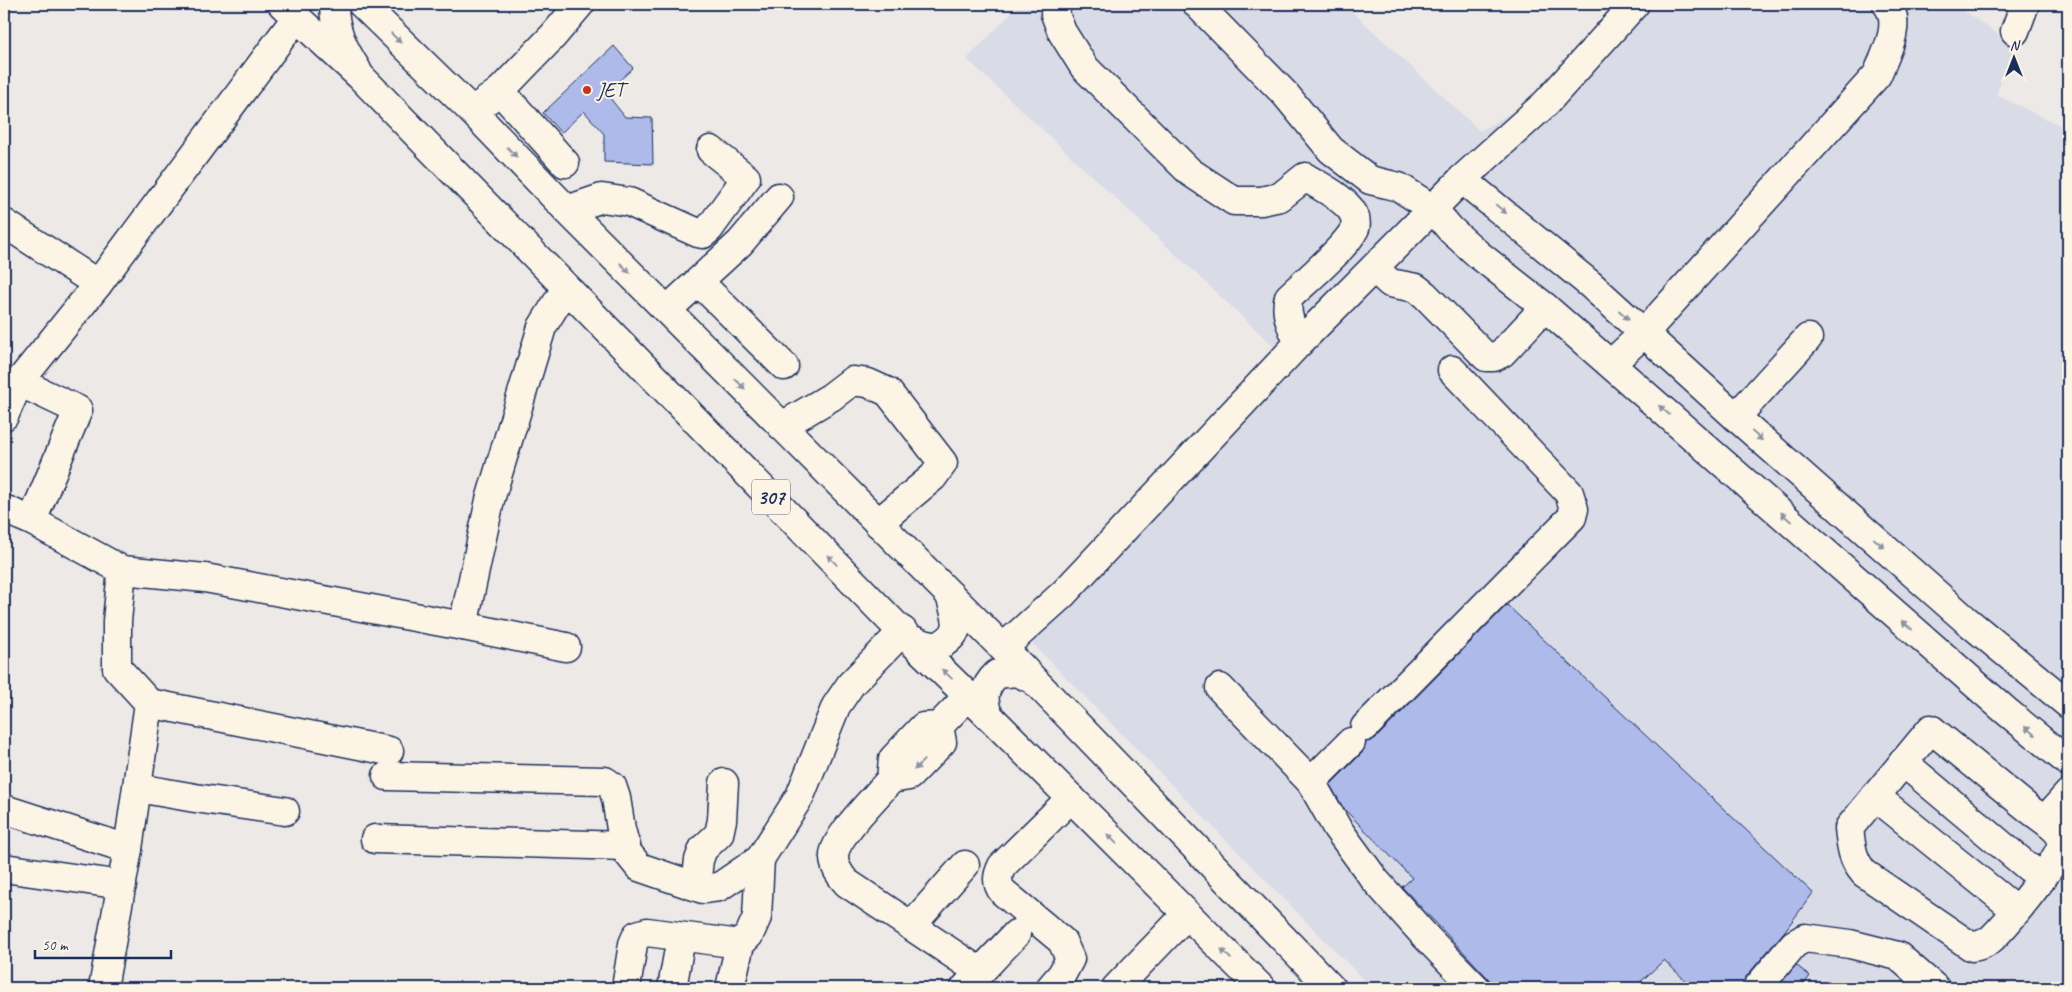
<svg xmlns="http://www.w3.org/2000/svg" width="2072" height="992" font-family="Caveat,sans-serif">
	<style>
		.built { fill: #d9dbe7 }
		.building { fill: #adbaea; stroke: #1b2f5e }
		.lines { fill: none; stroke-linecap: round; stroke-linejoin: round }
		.minor-casing { stroke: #1b2f5e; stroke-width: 31 }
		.major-casing { stroke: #1b2f5e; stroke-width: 31 }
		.minor { stroke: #fcf5e5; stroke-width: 28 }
		.major { stroke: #fcf5e5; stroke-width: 28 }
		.oneway { fill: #8c92a2 }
		.poi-dot { fill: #c8321e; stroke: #fcf5e5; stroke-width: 2 }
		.labels { text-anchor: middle; stroke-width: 4; stroke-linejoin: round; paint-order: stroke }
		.shield { fill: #fcf5e5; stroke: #5e6a86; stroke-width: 1 }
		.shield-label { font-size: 20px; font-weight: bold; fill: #1b2f5e }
		.poi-label { font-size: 21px; fill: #1b2f5e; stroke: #fcf5e5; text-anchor: start }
	</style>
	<rect width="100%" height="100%" fill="#ece9e6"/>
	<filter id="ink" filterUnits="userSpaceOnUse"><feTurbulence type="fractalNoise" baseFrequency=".02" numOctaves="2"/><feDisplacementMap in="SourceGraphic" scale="10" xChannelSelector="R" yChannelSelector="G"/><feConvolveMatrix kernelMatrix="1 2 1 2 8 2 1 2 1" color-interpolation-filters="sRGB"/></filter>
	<g filter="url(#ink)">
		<path class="built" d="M1020,4H1344L1480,131L1573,77L1635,4H1955L2014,46L1996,95L2068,129V988H1372L1025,636L1282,354L967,59Z"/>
		<g class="building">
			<path d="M614,46L633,68L606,93L625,117L652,118L653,164L604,162V134L584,111L561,133L543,113Z"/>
			<path d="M1507,605L1813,893L1784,932L1745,978L1742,988H1693L1664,960L1634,988H1495L1487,977L1402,887L1412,878L1344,809L1330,785L1362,753L1366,742L1376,738Z"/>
			<path d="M1796,965L1810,976L1801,988H1777Z"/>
		</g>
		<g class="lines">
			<defs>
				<g id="minor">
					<path d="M334,4C334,30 343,48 357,70"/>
					<path d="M1057,4L1055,14L1062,32L1084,67L1190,172L1234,201H1261L1280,197L1305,177C1319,186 1351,201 1355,218C1356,222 1356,227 1354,230C1345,248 1305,282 1289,297C1284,313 1292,328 1299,343"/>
					<path d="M1197,4L1286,95L1331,150L1370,180L1399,187L1433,209L1451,230L1479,255L1545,307L2006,711L2068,762"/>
					<path d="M2015,31L2025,4"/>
					<path d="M500,91L565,163"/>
					<path d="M472,111L500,91L553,36L580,4"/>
					<path d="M1462,179L1591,285L1736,417L1966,620L2068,704"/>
					<path d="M567,210L602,198L629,202L698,233L703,234L709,229L746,178L711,150"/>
					<path d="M4,223L98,284"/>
					<path d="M1374,268L1390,283L1416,288L1425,295L1486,357H1494L1502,353L1545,307"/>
					<path d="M699,282L784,366"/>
					<path d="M667,310L740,243L779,197"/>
					<path d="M1611,364L1644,333L1877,75C1885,55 1903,24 1887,4"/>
					<path d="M19,382L78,410L32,521"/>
					<path d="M4,416L19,382L98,284L296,18"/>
					<path d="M1736,417L1808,338"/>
					<path d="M782,426L831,397L852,381L868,383L888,392L943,463L933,477L878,523"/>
					<path d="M4,509L32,521L122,570L205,578L463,626L566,647"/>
					<path d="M463,626L490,500L542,327L566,288"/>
					<path d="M1003,648L1063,594L1299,343L1462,179L1546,103L1635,4"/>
					<path d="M1220,688L1311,782L1337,828L1375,880L1426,937L1476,988"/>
					<path d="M149,703L389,751"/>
					<path d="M939,726L942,742L909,776L891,779L893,759L923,727L939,726L969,695"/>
					<path d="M1365,727L1572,517L1574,509L1569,493L1452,370"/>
					<path d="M1931,729L2029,809C2038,816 2060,829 2062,841C2064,856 2003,929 1990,940C1984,944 1979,946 1972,947L1864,873C1852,859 1851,846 1849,828Z"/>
					<path d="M1903,762L2028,867L2043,877"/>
					<path d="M387,776L605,781L612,786L616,798L621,829L627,852L639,867L703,889L719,887L760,859L800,796L836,706L851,684L903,631"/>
					<path d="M891,779C877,796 836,835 834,855C833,865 840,876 847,883L980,972"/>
					<path d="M1311,782L1351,742"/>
					<path d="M138,788L195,798L285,811"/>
					<path d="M1875,796L2016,910"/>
					<path d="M4,809L128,849"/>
					<path d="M2045,820L2068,794"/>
					<path d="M375,839L626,846"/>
					<path d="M4,868L122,885"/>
					<path d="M696,886L699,860L703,849L719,834L722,820L724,783"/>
					<path d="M911,926L965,865"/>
					<path d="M103,988L128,849L149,703L117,668V621L122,570"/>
					<path d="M626,988L633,944L637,935L647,932L740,944"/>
					<path d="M672,988L681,938"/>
					<path d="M730,988L740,944L749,935L757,917L760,859"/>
					<path d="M965,988L1016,934"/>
					<path d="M1050,988L1062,974L1070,959L1062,941L1003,892C996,883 997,876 1002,866L1071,798"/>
					<path d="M1116,988L1187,914"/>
					<path d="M1757,988L1794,944L1805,938L1850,944L1898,956L1935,988"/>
				</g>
				<g id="major">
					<path d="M282,4L360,76L907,637L989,716L1261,988"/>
					<path d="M362,4L472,111L567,210L1003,648L1331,988"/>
					<path d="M908,638L923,644L937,647C965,632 957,621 950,595"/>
					<path d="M989,716C981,700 984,686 997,674L1016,672L1030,678"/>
				</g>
			</defs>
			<use href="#minor" class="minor-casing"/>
			<use href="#major" class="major-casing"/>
			<use href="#minor" class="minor"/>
			<use href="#major" class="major"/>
		</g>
		<defs><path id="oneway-solid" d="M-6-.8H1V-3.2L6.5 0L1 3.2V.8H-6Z" transform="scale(1.25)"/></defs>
		<g class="oneway">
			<use href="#oneway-solid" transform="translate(396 38) rotate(44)"/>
			<use href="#oneway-solid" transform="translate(512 152) rotate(46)"/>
			<use href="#oneway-solid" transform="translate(1501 209) rotate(40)"/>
			<use href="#oneway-solid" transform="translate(625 268) rotate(45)"/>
			<use href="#oneway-solid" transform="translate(1624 315) rotate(42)"/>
			<use href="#oneway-solid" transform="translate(740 384) rotate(45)"/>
			<use href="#oneway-solid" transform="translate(1664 410) rotate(-139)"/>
			<use href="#oneway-solid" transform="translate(1757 436) rotate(41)"/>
			<use href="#oneway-solid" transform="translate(1786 517) rotate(-138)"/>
			<use href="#oneway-solid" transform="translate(1879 543) rotate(41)"/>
			<use href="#oneway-solid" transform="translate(832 560) rotate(-134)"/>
			<use href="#oneway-solid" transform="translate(1907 625) rotate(-139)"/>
			<use href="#oneway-solid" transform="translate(947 674) rotate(-137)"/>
			<use href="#oneway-solid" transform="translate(2030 731) rotate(-141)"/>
			<use href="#oneway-solid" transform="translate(919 765) rotate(134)"/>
			<use href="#oneway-solid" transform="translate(1112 839) rotate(-135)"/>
			<use href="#oneway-solid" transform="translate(1226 954) rotate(-135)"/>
		</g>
	</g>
	<circle class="poi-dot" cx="587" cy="90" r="5"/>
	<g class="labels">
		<rect class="shield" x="752" y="479.5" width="38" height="35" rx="4"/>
		<g class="shield-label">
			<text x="771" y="504">307</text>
		</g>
		<g class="poi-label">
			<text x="597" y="97">JET</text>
		</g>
	</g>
	<rect width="2072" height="992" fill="none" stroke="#fcf5e5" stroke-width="20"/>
	<rect x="10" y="10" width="2052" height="972" fill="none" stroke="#1b2f5e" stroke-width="2" filter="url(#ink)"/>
	<g transform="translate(2014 58)" stroke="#fcf5e5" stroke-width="4" paint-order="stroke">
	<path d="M0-4L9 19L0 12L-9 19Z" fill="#1b2f5e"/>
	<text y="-8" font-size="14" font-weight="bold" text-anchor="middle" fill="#1b2f5e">N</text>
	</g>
	<path d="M35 950v8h136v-8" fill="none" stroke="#1b2f5e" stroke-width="2.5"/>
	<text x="42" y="950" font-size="15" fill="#1b2f5e" stroke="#fcf5e5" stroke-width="4" paint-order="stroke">50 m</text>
</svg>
